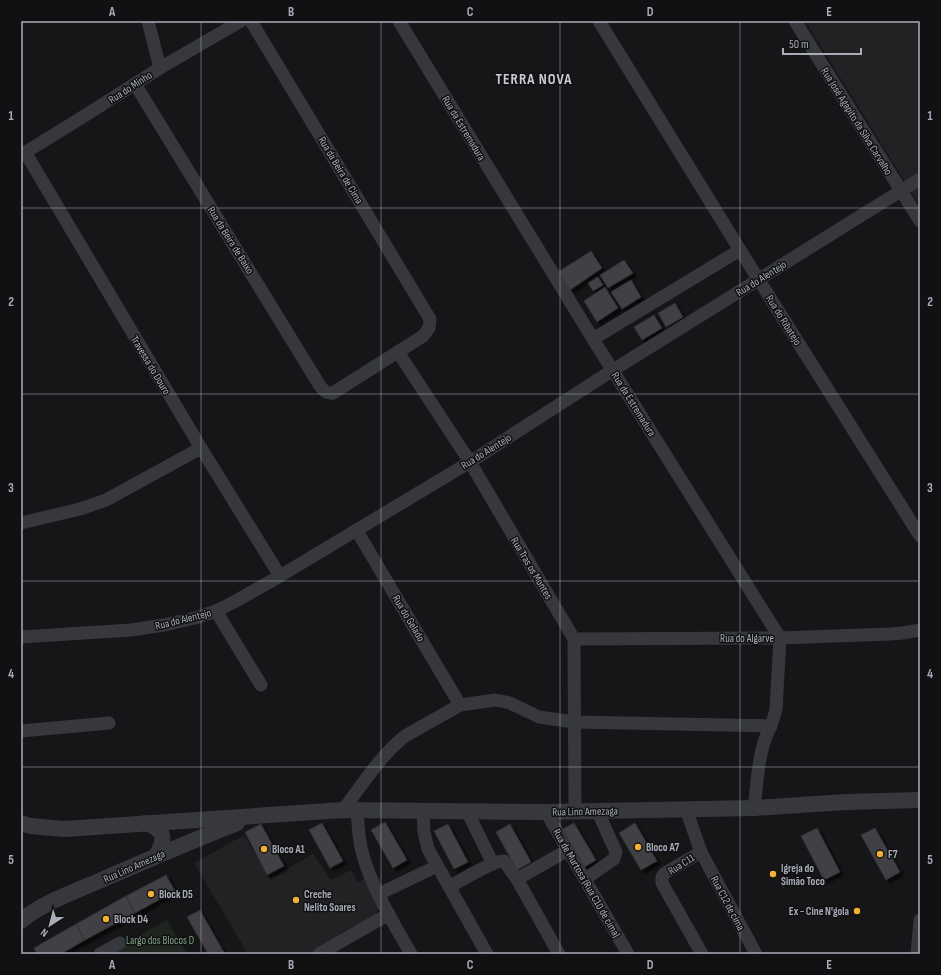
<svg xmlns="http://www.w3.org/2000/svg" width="941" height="975" font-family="'Sofia Sans Condensed',sans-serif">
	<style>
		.built { fill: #222225 }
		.green { fill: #1e261f }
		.building { fill: #404145; stroke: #303034; filter: url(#shadow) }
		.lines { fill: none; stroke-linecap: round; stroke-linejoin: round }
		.minor { stroke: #37383d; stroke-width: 13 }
		.tertiary { stroke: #37383d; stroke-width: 16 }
		.grid { fill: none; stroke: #a8adb8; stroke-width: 1; stroke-opacity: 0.55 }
		.poi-dot { fill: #f2b134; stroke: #111113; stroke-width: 1.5 }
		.labels { text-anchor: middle; stroke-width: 3; stroke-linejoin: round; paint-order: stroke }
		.street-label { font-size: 11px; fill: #a8adb8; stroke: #111113 }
		.poi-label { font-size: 11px; font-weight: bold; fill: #a8adb8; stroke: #111113; text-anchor: start }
		.park-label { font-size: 11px; fill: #7fa381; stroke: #111113 }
		.district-label { font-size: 15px; font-weight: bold; letter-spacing: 1px; fill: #c9ccd4; stroke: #111113 }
		.neatline { fill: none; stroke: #a8adb8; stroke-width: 1.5 }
		.grid-label { font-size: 13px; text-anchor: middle; font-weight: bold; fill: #a8adb8 }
	</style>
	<defs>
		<filter id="shadow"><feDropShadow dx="3.5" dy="3.5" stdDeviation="1" flood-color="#0009"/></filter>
	</defs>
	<rect width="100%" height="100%" fill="#161618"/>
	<g class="built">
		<path d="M805,21H920V206Z"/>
		<path d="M244,835L270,879L313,854L331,880L351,870L358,882L367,878L381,909L375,911L377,915L308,954H248L194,863Z"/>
	</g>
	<path class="green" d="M167,920L187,954H106Z"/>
	<g class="building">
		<path d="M591,251L602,268L570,290L558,272Z"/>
		<path d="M624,260L633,273L608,288L600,275Z"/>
		<path d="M598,277L603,285L593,291L588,283Z"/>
		<path d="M631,280L641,297L622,309L611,292Z"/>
		<path d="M605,287L618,308L597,322L584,301Z"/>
		<path d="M675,303L683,317L666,327L658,313Z"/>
		<path d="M654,315L662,328L642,340L634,327Z"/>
		<path d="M385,822L407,860L393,868L371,830Z"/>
		<path d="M322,823L343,861L330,868L309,830Z"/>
		<path d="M574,823L596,860L581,869L559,831Z"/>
		<path d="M635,823L657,861L641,870L619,833Z"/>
		<path d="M261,824L284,866L267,875L245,832Z"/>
		<path d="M448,824L468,862L454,869L434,831Z"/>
		<path d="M510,824L531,862L517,870L496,832Z"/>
		<path d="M817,828L840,872L824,880L801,836Z"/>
		<path d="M875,828L900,872L886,880L861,835Z"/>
		<path d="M166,875L175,891L135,913L126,896Z"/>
		<path d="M126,896L135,913L85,940L76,924Z"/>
		<path d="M200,910L222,949L214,954H208L187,917Z"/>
		<path d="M76,924L85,940L61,954H37L34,948Z"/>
		<path d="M222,949L225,954H214Z"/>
	</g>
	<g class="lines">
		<g class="minor">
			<path d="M148,21L160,68"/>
			<path d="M399,21L593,339L780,638L776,709C774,722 766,733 763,746C757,766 757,788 754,808"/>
			<path d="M599,21L740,250L920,536"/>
			<path d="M795,21L920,221"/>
			<path d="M135,84L320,386C324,391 327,394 333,393L423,336L429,328L430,319L251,21"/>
			<path d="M25,152L201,448L280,576"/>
			<path d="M21,155L73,123L160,68L241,21"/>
			<path d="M593,339L740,250"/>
			<path d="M398,352L470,462L574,639L575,811"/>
			<path d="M21,523L80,509L106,500L201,448"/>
			<path d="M357,531L460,705"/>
			<path d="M216,611L261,685"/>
			<path d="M21,637L131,630L164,625L195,618L216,611L234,602L280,576L470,462L613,370L920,179"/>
			<path d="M574,639L780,638L890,634L903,633L920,630"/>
			<path d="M21,731L109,723"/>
			<path d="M686,809L701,852L756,954"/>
			<path d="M343,810C362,785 380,756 405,736L460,705L495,700L510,703L539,717L574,722L771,726"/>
			<path d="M357,810C358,819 358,827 359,835C363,875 392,920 411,954"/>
			<path d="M423,811L424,832L428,849L487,954"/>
			<path d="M467,811L493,864"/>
			<path d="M546,812L628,954"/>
			<path d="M701,852L665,873L662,877V883L702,954"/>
			<path d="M517,879L568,850"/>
			<path d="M585,879L614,859L616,852L597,810"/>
			<path d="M450,887C459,881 495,860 504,861L517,879L559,954"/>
			<path d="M379,894L437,866"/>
			<path d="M100,954L120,943"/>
			<path d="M319,954L389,914"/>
			<path d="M917,954L920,920"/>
		</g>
		<g class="tertiary">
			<path d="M21,823L30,826L65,829L343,810L546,812L754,808L846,802L920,800"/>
			<path d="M145,823C166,830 166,839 156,856"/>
			<path d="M21,921C40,904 76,891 99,881C145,861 191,841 237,823"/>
		</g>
	</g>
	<path class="grid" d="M201,21V954M381,21V954M560,21V954M740,21V954M21,208H920M21,394H920M21,581H920M21,767H920"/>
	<g class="poi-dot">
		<circle cx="638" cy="847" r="4"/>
		<circle cx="264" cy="849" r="4"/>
		<circle cx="880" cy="854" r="4"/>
		<circle cx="773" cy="874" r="4"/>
		<circle cx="151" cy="894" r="4"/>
		<circle cx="296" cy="900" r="4"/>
		<circle cx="857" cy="911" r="4"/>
		<circle cx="106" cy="919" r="4"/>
	</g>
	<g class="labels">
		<g class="street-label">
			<text transform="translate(130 87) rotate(-33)" y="4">Rua do Minho</text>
			<text transform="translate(857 121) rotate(58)" y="4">Rua José Agapito da Silva Carvalho</text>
			<text transform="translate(464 128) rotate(59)" y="4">Rua da Estremadura</text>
			<text transform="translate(341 170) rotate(59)" y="4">Rua da Beira de Cima</text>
			<text transform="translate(231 240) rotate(58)" y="4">Rua da Beira de Baixo</text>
			<text transform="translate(761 278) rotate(-32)" y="4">Rua do Alentejo</text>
			<text transform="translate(784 320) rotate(58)" y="4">Rua do Ribatejo</text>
			<text transform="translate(151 365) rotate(59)" y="4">Travessa do Douro</text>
			<text transform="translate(634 404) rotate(58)" y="4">Rua da Estremadura</text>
			<text transform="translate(486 451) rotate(-32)" y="4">Rua do Alentejo</text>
			<text transform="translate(532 568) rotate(59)" y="4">Rua Tras os Montes</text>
			<text transform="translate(409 618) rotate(59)" y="4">Rua do Gelado</text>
			<text transform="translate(183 619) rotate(-14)" y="4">Rua do Alentejo</text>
			<text x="747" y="642">Rua do Algarve</text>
			<text transform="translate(585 811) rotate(-1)" y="4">Rua Lino Amezaga</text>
			<text transform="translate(681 864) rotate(-32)" y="4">Rua C11</text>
			<text transform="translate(134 866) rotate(-24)" y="4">Rua Lino Amezaga</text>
			<text transform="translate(587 883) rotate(60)" y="4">Rua de Murtosa (Rua C10 de cima)</text>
			<text transform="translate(728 903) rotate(62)" y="4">Rua C12 de cima</text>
		</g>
		<g class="poi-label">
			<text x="646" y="851">Bloco A7</text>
			<text x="272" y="853">Bloco A1</text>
			<text x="888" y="858">F7</text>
			<text x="781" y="872">Igreja do<tspan x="781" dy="13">Simão Toco</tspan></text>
			<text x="159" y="898">Block D5</text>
			<text x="304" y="898">Creche<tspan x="304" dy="13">Nelito Soares</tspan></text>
			<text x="849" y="915" text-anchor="end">Ex - Cine N'gola</text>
			<text x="114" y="923">Block D4</text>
		</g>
		<g class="park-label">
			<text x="160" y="944">Largo dos Blocos D</text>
		</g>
		<g class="district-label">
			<text x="534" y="84">TERRA NOVA</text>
		</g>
	</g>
	<rect width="941" height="975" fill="none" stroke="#111113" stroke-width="44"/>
	<g transform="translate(50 925) rotate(216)" stroke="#111113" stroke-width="3" paint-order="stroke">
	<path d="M0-3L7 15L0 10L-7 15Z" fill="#a8adb8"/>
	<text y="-6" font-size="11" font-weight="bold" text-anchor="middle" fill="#a8adb8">N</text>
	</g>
	<path d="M783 48v6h78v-6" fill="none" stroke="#a8adb8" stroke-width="2"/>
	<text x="789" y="48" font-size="12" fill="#a8adb8" stroke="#111113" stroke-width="3" paint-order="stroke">50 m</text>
	<rect x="22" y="22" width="897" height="931" class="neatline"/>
	<g class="grid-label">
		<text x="112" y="16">A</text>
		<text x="291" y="16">B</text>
		<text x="470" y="16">C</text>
		<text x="650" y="16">D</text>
		<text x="829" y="16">E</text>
		<text x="11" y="120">1</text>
		<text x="930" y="120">1</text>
		<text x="11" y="306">2</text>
		<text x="930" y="306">2</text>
		<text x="11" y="492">3</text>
		<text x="930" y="492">3</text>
		<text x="11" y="678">4</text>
		<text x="930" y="678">4</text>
		<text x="11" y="864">5</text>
		<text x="930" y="864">5</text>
		<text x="112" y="969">A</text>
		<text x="291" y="969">B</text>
		<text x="470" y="969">C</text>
		<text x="650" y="969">D</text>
		<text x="829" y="969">E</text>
	</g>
</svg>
